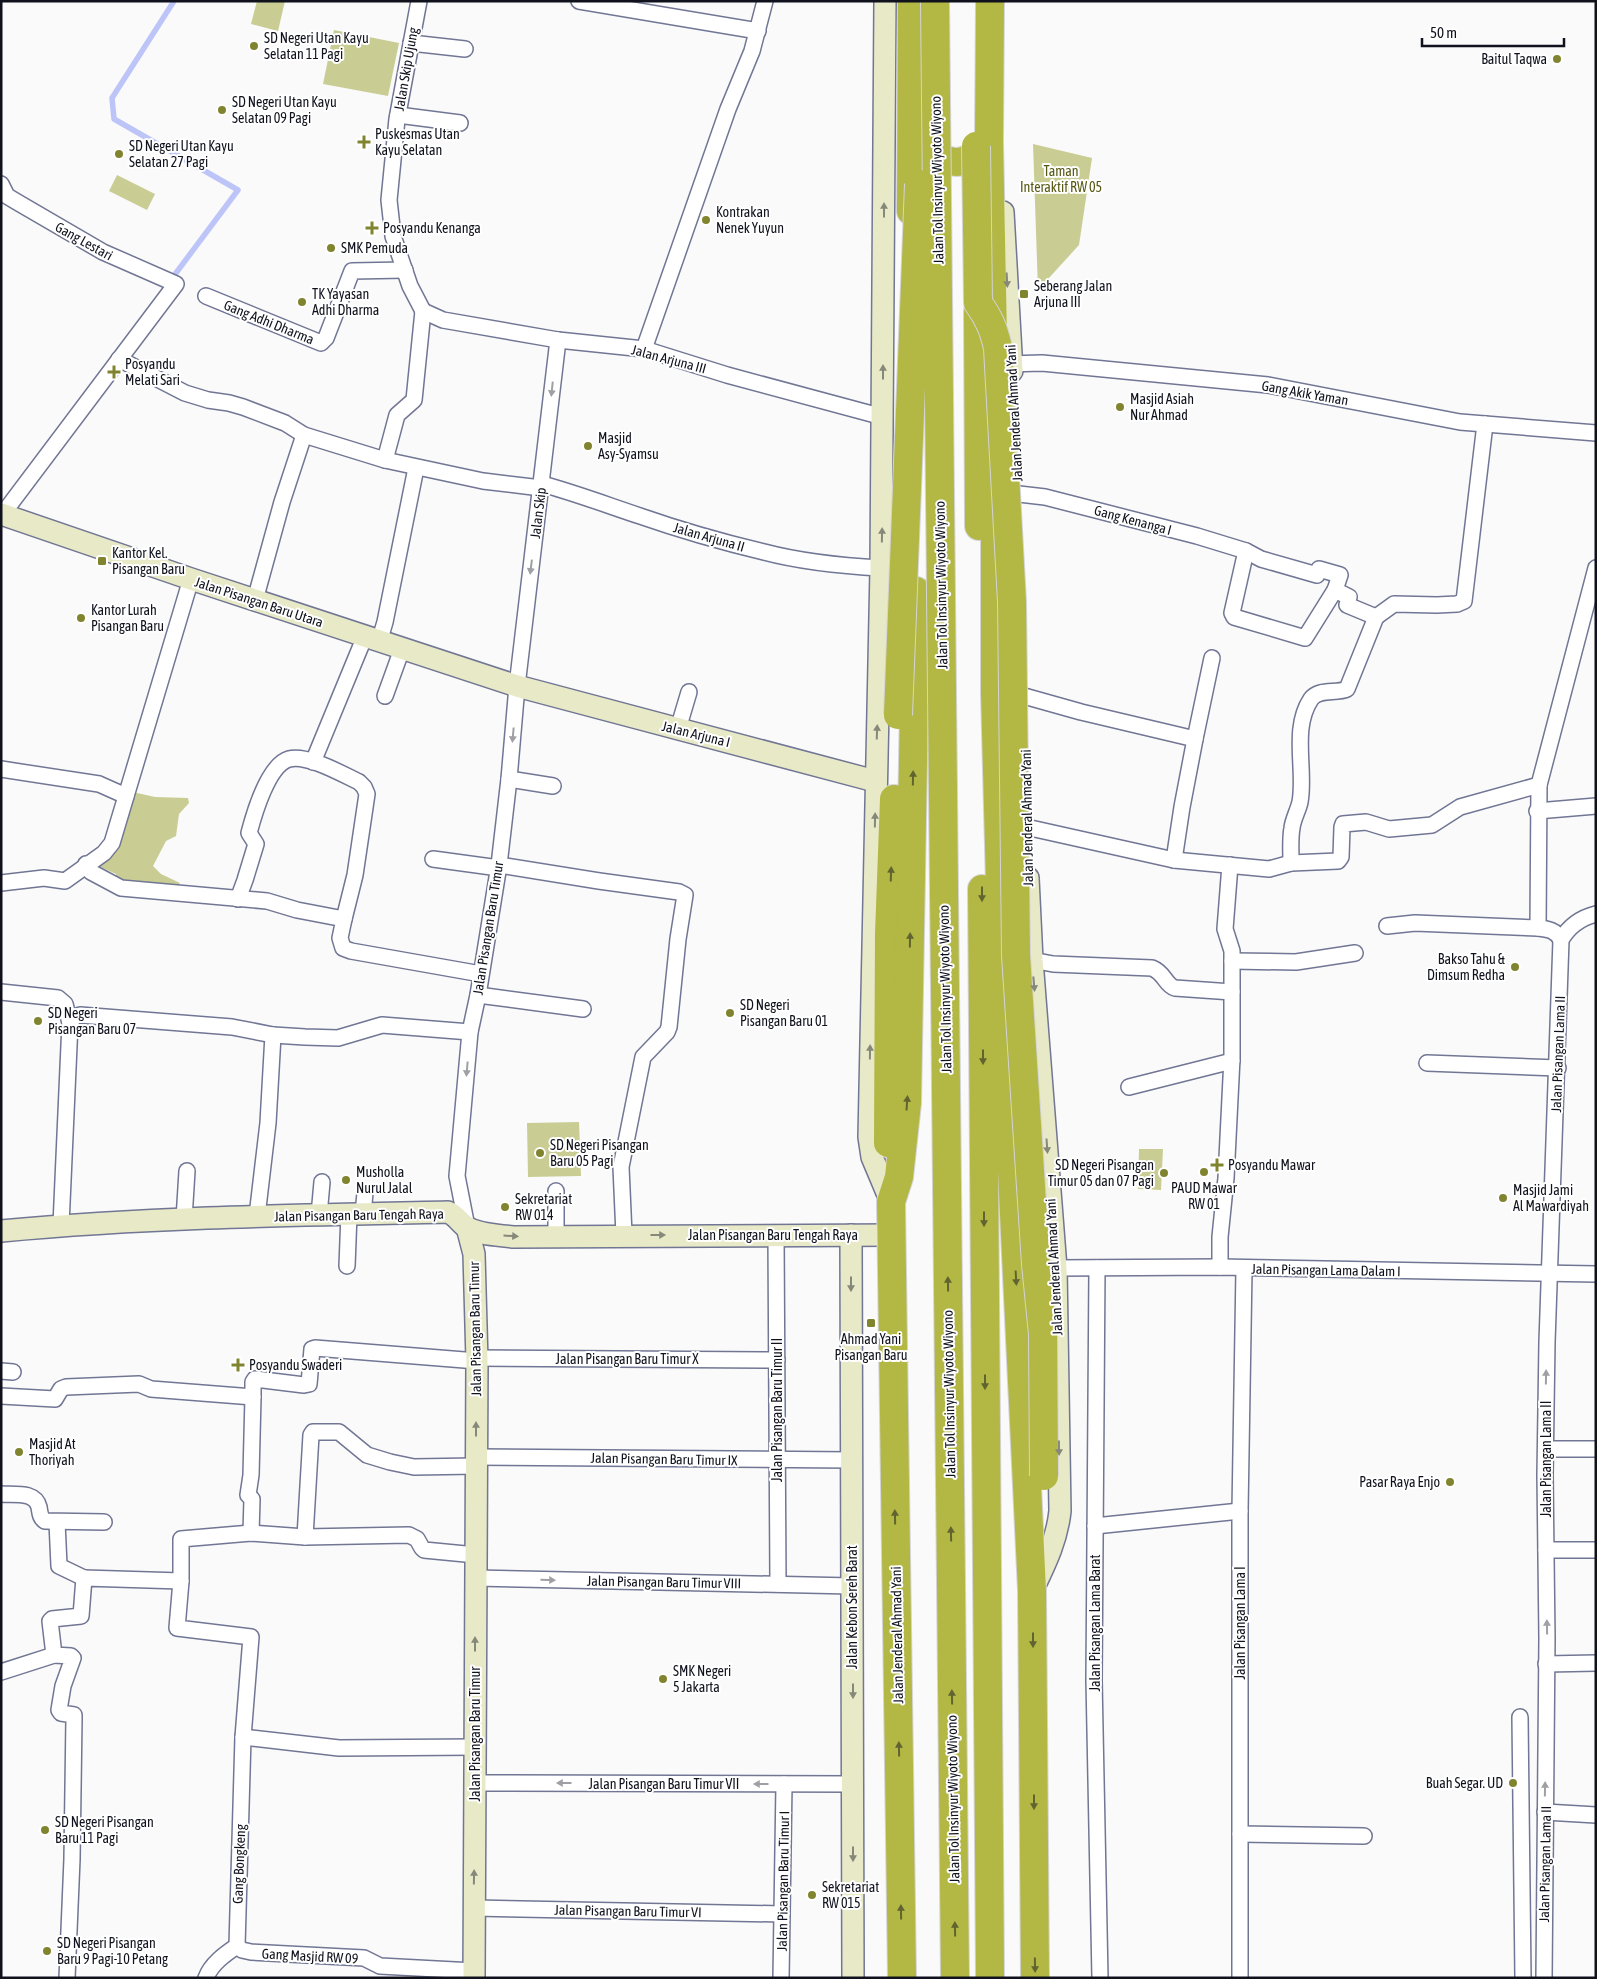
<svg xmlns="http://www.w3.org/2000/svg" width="1597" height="1979" font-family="'Asap Condensed',sans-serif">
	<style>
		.green { fill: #c9cd93 }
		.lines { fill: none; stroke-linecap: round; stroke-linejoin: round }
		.stream { stroke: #bdc5f8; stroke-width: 5.5 }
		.street-casing { stroke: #717694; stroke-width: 18 }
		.secondary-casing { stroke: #717694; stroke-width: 24 }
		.highway-casing { stroke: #d4d4d6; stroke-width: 30 }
		.street { stroke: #fff; stroke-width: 15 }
		.secondary { stroke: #e8e9c7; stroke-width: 21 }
		.highway { stroke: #b3b743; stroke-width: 28 }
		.highway-bridge-casing { stroke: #d4d4d6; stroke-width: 30; stroke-linecap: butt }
		.highway-bridge { stroke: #b3b743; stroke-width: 28 }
		.oneway { fill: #86887a }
		.oneway2 { fill: #9fa0a4 }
		.oneway3 { fill: #616430 }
		.poi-dot { fill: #81842f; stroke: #fff; stroke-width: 2 }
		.labels { text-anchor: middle; stroke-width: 4; stroke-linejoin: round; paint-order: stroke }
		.poi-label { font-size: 14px; fill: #0f111c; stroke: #fff; text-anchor: start }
		.street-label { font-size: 14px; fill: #0f111c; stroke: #fff }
		.park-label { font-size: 14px; fill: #565813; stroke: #fff }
	</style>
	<rect width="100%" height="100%" fill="#fafafa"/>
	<g class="green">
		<path d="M257,1H285L278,31L251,24Z"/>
		<path d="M334,30L399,43L388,96L323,84Z"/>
		<path d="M1033,144L1092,158L1079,245L1038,290Z"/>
		<path d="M117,175L155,194L147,210L109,191Z"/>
		<path d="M128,791L155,797L188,798L189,803L179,814L176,836L166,841L153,866L161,874L180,883L171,894L117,884L116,874L85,860L109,837Z"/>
		<path d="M579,1122L581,1176L528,1177L527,1123Z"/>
		<path d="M1139,1149H1163L1161,1190L1138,1189Z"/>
	</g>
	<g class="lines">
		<path class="stream" d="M170,281L238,190L114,119L112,98L174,1"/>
		<defs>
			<g id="street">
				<path d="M419,1L397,119L389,200L393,236L410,286L423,311"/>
				<path d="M579,1L758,31"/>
				<path d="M411,43L465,49"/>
				<path d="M398,115L460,123"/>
				<path d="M1,184L7,196L17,202L103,252L176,284L2,515"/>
				<path d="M206,296L321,343L326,338L352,271L405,270"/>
				<path d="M423,311L443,320L558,340L644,349L727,375L883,417"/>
				<path d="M644,349L728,109L752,51L765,1"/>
				<path d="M119,359L185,393L208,400L229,403L243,407L285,423L304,435L385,460L483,481L541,488"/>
				<path d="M1012,364L1042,363L1268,385L1460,422L1596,433"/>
				<path d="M385,460L397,415L414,400L423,311"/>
				<path d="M542,484C575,493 607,505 640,516C680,530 722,542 764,552C802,562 842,566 881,568"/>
				<path d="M1019,494L1045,497L1197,536L1246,551L1261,559L1317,575L1319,569L1340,575L1335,590L1349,597L1347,605L1376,617L1347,689C1336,694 1319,688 1311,699C1291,729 1306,770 1300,802C1298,811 1293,819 1292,828C1290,839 1291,851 1291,863"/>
				<path d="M1246,551L1232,613L1234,617L1305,638L1335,590"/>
				<path d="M255,600L282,502L304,435"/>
				<path d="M1376,617L1394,604L1437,605L1457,604L1464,601L1485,424"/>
				<path d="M379,642L385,622L416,468"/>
				<path d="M385,696L402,649"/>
				<path d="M1024,696L1081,712L1195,739L1182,807L1174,860"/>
				<path d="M678,729L689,692"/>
				<path d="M1195,739L1212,658"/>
				<path d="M313,762L365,636"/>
				<path d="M1,769L99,784L126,796"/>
				<path d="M509,779L553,786"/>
				<path d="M1537,811L1596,806"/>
				<path d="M1026,827L1174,860L1269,869L1291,863L1338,861L1341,857L1342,827L1343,824L1366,822L1389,829L1432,825L1460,807L1539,785"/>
				<path d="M433,859L499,868"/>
				<path d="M86,864L91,872L121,888L267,901L297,910L344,919L340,938L343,948L351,951L481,974"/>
				<path d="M499,865L599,881L679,892L685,895L678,939L669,1027L667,1032L643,1057L621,1167L624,1235"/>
				<path d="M1,883L44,878L65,881L104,853L112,843L191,579"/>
				<path d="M238,899L245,880L256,844L249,833C254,814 268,765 289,759C307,754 342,774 359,782L364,787L367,794L355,875L344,919"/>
				<path d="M1387,926L1415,923L1538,928C1548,929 1556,930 1561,940"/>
				<path d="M1538,928L1539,785L1596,568"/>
				<path d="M1032,960L1053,964L1152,968C1165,973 1165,985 1175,988L1232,992"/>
				<path d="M1232,961L1296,962L1355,953"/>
				<path d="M1,992L58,998L65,1004L70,1023"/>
				<path d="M478,995L583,1009"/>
				<path d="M1427,1063L1558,1068"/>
				<path d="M1129,1087L1232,1061"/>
				<path d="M556,1191V1236"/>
				<path d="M363,1214L365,1193"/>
				<path d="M319,1215L322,1182"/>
				<path d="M257,1216L268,1123L273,1035"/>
				<path d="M184,1219L187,1171"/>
				<path d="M61,1225L70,1023L74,1017L80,1015L232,1027L273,1035L305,1037L338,1038L382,1025L470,1032"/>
				<path d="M467,1227L457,1176L470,1032L478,995L499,865L509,779L517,686L558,340"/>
				<path d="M776,1235L778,1584"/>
				<path d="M347,1266L349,1214"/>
				<path d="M1220,1267V1237L1226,1178L1232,1058V951L1225,929L1230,865"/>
				<path d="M1056,1268L1220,1267L1596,1274"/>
				<path d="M1097,1268L1094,1680L1100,1978"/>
				<path d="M477,1358L777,1360"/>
				<path d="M1,1371L13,1372"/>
				<path d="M1,1396L55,1399L61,1389L66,1387L139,1384L151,1389L253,1397V1382L255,1379L304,1385L309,1384L312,1349L315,1348L477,1361"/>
				<path d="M1546,1449H1596"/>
				<path d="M476,1457L851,1460"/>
				<path d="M1,1494C15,1495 35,1491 39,1507C40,1513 40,1518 45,1521L104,1522"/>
				<path d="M57,1522L59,1566L84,1578"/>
				<path d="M1095,1526L1240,1511"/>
				<path d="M251,1533L252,1499L248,1495L251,1475L253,1397"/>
				<path d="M305,1537L311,1435L313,1432H339L367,1455L390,1462L414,1467L476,1466"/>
				<path d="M1546,1550H1596"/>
				<path d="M475,1578L852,1586"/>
				<path d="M1546,1664L1596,1663"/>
				<path d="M1,1672L54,1655"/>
				<path d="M1520,1717L1523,1978"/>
				<path d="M243,1737L339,1748L475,1747"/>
				<path d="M476,1783L853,1784"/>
				<path d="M1545,1812L1596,1815"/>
				<path d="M1240,1834L1364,1836"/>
				<path d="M474,1908L782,1914"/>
				<path d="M237,1946L242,1950L251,1952L364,1958L380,1966L474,1971"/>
				<path d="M67,1978L72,1859L74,1718V1715L61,1713L59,1710L63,1686L73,1658L71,1656L54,1655L50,1621L52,1619L81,1616L84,1578L181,1581"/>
				<path d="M206,1978C211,1964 225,1954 237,1946L243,1737L251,1637L177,1628L181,1581V1539L251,1533L305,1537L409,1535L417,1539L422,1548L424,1550L476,1555"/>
				<path d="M781,1978L784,1784"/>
				<path d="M1240,1978V1511L1244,1269"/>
				<path d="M1544,1978L1547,1638L1545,1475L1547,1342L1561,940C1569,926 1580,918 1596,914"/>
			</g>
			<g id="secondary">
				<path d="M885,1L881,568L869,1137L872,1157L891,1202"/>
				<path d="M1003,212L1012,371"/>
				<path d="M1,514L191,579L517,686L875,781"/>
				<path d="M1028,878L1032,960L1056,1268L1060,1511C1057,1540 1045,1564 1033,1589"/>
				<path d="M467,1227L474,1254L477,1361L474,1978"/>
				<path d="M1,1231C150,1217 299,1215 448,1212C456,1215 459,1222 466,1227C479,1235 498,1235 513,1237L891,1235"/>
				<path d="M851,1235L853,1978"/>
			</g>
			<g id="highway">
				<path d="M990,1L989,141L993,337"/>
				<path d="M918,146C947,164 965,172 989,141"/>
				<path d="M911,211L912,1"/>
				<path d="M978,312L979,526"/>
				<path d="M995,500V693L1002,961L1032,1591L1035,1978"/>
				<path d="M982,889L990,1978"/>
				<path d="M888,1143L889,934L894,799"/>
				<path d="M902,1978L891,1202L899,1177L907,1103L916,591"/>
			</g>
		</defs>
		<use href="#street" class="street-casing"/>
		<use href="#secondary" class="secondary-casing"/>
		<use href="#highway" class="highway-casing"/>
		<use href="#street" class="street"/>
		<use href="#secondary" class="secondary"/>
		<use href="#highway" class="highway"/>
		<defs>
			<g id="highway-bridge">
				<path d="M935,1L955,1978"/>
				<path d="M976,146L978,303C989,318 994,330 998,348L1012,602L1016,955L1036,1264L1043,1334L1044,1476"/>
				<path d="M898,715L919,184"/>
			</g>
		</defs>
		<use href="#highway-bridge" class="highway-bridge-casing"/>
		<use href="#highway-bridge" class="highway-bridge"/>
	</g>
	<defs><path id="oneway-solid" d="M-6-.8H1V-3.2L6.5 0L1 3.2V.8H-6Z" transform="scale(1.25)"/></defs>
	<g class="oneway">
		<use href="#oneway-solid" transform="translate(884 210) rotate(-90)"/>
		<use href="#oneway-solid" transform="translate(1007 280) rotate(87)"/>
		<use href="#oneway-solid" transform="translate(883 372) rotate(-90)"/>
		<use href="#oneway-solid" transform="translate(882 535) rotate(-89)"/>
		<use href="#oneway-solid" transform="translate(877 732) rotate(-88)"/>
		<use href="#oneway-solid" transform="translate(875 820) rotate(-89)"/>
		<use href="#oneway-solid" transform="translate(1034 984) rotate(85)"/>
		<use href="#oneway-solid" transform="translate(870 1052) rotate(-89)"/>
		<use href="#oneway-solid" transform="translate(1047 1146) rotate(86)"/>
		<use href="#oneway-solid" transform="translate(658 1235)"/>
		<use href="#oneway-solid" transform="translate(511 1236) rotate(3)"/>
		<use href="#oneway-solid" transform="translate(851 1284) rotate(90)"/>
		<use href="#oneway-solid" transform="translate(476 1429) rotate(-90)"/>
		<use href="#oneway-solid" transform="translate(1059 1448) rotate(89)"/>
		<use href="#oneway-solid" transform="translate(475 1644) rotate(-90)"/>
		<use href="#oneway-solid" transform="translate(853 1691) rotate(90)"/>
		<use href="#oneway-solid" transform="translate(853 1854) rotate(90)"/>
		<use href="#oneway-solid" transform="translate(474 1877) rotate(-89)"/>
	</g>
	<g class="oneway2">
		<use href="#oneway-solid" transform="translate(552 389) rotate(96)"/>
		<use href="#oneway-solid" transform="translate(531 567) rotate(97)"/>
		<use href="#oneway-solid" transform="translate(513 735) rotate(95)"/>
		<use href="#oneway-solid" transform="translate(467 1069) rotate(95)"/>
		<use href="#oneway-solid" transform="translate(1546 1377) rotate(-89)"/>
		<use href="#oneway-solid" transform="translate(548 1580) rotate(1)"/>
		<use href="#oneway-solid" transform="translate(1547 1627) rotate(-91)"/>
		<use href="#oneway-solid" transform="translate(564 1783) rotate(-180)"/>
		<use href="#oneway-solid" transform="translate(761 1784) rotate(-180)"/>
		<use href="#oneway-solid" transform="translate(1545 1789) rotate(-89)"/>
	</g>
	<g class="oneway3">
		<use href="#oneway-solid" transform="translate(913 778) rotate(-89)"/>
		<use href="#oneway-solid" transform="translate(891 874) rotate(-88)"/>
		<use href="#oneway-solid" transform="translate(982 894) rotate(90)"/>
		<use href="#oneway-solid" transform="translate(910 940) rotate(-89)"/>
		<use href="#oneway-solid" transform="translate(983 1057) rotate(90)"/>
		<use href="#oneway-solid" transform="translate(907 1103) rotate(-86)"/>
		<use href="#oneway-solid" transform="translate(984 1219) rotate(90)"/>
		<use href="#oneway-solid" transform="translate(1016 1278) rotate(87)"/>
		<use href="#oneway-solid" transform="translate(948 1284) rotate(-91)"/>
		<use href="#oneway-solid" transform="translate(985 1382) rotate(90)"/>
		<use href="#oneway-solid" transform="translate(895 1517) rotate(-91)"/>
		<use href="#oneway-solid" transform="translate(951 1534) rotate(-91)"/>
		<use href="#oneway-solid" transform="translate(1033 1640) rotate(90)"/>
		<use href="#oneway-solid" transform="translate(952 1697) rotate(-91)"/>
		<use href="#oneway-solid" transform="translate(899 1749) rotate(-91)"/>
		<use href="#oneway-solid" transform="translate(1034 1802) rotate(90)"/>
		<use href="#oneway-solid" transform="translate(901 1912) rotate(-91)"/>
		<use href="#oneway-solid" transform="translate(955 1929) rotate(-91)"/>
		<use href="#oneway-solid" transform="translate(1035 1965) rotate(89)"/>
	</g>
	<g class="poi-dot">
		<circle cx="254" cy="46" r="5"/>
		<circle cx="1557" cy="59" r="5"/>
		<circle cx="222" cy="110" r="5"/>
		<path d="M361.5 134.5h5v5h5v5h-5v5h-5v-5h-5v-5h5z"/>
		<circle cx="119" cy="154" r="5"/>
		<circle cx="706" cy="220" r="5"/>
		<path d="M369.5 220.5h5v5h5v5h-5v5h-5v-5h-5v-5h5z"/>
		<circle cx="331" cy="248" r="5"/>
		<rect x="1019" y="289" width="10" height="10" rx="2.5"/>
		<circle cx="302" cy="302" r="5"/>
		<path d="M111.5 364.5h5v5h5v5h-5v5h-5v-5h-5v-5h5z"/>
		<circle cx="1120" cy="407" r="5"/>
		<circle cx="588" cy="446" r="5"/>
		<rect x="97" y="556" width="10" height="10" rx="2.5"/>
		<circle cx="81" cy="618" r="5"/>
		<circle cx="1515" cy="967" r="5"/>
		<circle cx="730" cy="1013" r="5"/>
		<circle cx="38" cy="1021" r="5"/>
		<circle cx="540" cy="1153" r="5"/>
		<path d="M1214.5 1157.5h5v5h5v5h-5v5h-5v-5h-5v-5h5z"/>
		<circle cx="1204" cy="1172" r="5"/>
		<circle cx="1164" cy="1173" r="5"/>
		<circle cx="346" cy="1180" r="5"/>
		<circle cx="1503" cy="1198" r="5"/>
		<circle cx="505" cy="1207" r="5"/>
		<rect x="866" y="1318" width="10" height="10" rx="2.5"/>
		<path d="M235.5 1357.5h5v5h5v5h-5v5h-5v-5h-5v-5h5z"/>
		<circle cx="19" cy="1452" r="5"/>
		<circle cx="1450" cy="1482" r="5"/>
		<circle cx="663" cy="1679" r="5"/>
		<circle cx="1513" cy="1783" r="5"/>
		<circle cx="45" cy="1830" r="5"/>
		<circle cx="812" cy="1895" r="5"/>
		<circle cx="47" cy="1951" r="5"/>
	</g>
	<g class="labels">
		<g class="poi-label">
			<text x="264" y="43">SD Negeri Utan Kayu<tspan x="264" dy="16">Selatan 11 Pagi</tspan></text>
			<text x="1547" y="64" text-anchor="end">Baitul Taqwa</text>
			<text x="232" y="107">SD Negeri Utan Kayu<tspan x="232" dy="16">Selatan 09 Pagi</tspan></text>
			<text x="375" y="139">Puskesmas Utan<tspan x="375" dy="16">Kayu Selatan</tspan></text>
			<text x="129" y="151">SD Negeri Utan Kayu<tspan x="129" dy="16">Selatan 27 Pagi</tspan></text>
			<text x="716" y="217">Kontrakan<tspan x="716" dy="16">Nenek Yuyun</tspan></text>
			<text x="383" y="233">Posyandu Kenanga</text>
			<text x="341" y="253">SMK Pemuda</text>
			<text x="1034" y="291">Seberang Jalan<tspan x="1034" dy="16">Arjuna III</tspan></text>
			<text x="312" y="299">TK Yayasan<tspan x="312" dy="16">Adhi Dharma</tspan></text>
			<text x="125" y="369">Posyandu<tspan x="125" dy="16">Melati Sari</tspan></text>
			<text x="1130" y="404">Masjid Asiah<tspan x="1130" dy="16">Nur Ahmad</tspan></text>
			<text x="598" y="443">Masjid<tspan x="598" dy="16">Asy-Syamsu</tspan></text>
			<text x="112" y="558">Kantor Kel.<tspan x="112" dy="16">Pisangan Baru</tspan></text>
			<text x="91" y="615">Kantor Lurah<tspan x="91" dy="16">Pisangan Baru</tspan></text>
			<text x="1505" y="964" text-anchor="end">Bakso Tahu &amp;<tspan x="1505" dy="16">Dimsum Redha</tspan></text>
			<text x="740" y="1010">SD Negeri<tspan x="740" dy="16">Pisangan Baru 01</tspan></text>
			<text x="48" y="1018">SD Negeri<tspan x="48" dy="16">Pisangan Baru 07</tspan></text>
			<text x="550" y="1150">SD Negeri Pisangan<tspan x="550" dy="16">Baru 05 Pagi</tspan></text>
			<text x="1154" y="1170" text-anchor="end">SD Negeri Pisangan<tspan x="1154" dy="16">Timur 05 dan 07 Pagi</tspan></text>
			<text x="1228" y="1170">Posyandu Mawar</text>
			<text x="356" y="1177">Musholla<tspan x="356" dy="16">Nurul Jalal</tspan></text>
			<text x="1204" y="1193" text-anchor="middle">PAUD Mawar<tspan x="1204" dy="16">RW 01</tspan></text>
			<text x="1513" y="1195">Masjid Jami<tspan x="1513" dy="16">Al Mawardiyah</tspan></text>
			<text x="515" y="1204">Sekretariat<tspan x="515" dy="16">RW 014</tspan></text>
			<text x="871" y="1344" text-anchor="middle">Ahmad Yani<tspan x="871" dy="16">Pisangan Baru</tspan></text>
			<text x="249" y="1370">Posyandu Swaderi</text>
			<text x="29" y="1449">Masjid At<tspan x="29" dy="16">Thoriyah</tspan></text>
			<text x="1440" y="1487" text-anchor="end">Pasar Raya Enjo</text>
			<text x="673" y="1676">SMK Negeri<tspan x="673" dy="16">5 Jakarta</tspan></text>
			<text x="1503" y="1788" text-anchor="end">Buah Segar. UD</text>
			<text x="55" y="1827">SD Negeri Pisangan<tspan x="55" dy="16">Baru 11 Pagi</tspan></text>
			<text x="822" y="1892">Sekretariat<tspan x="822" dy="16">RW 015</tspan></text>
			<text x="57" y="1948">SD Negeri Pisangan<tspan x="57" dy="16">Baru 9 Pagi-10 Petang</tspan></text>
		</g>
		<g class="street-label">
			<text transform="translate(406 69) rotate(-80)" y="5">Jalan Skip Ujung</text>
			<text transform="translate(937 180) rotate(-91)" y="5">Jalan Tol Insinyur Wiyoto Wiyono</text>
			<text transform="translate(84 241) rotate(29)" y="5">Gang Lestari</text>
			<text transform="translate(269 322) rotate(22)" y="5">Gang Adhi Dharma</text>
			<text transform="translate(669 359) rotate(15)" y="5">Jalan Arjuna III</text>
			<text transform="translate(1305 393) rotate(10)" y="5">Gang Akik Yaman</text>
			<text transform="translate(1014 413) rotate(-93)" y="5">Jalan Jenderal Ahmad Yani</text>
			<text transform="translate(538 513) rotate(-83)" y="5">Jalan Skip</text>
			<text transform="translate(1133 520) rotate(15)" y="5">Gang Kenanga I</text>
			<text transform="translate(709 537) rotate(16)" y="5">Jalan Arjuna II</text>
			<text transform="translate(941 585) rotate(-91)" y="5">Jalan Tol Insinyur Wiyoto Wiyono</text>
			<text transform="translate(259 602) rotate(18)" y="5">Jalan Pisangan Baru Utara</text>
			<text transform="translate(696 734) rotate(14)" y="5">Jalan Arjuna I</text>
			<text transform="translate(1027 818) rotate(-91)" y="5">Jalan Jenderal Ahmad Yani</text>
			<text transform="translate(488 928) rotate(-81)" y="5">Jalan Pisangan Baru Timur</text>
			<text transform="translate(945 989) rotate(-91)" y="5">Jalan Tol Insinyur Wiyoto Wiyono</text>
			<text transform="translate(1558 1054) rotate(-88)" y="5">Jalan Pisangan Lama II</text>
			<text transform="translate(359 1215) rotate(-1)" y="5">Jalan Pisangan Baru Tengah Raya</text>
			<text x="773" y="1240">Jalan Pisangan Baru Tengah Raya</text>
			<text transform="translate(1054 1267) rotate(-93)" y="5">Jalan Jenderal Ahmad Yani</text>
			<text transform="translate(1326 1270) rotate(1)" y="5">Jalan Pisangan Lama Dalam I</text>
			<text transform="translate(475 1329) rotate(-91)" y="5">Jalan Pisangan Baru Timur</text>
			<text x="627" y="1364">Jalan Pisangan Baru Timur X</text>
			<text transform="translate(949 1394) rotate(-91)" y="5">Jalan Tol Insinyur Wiyoto Wiyono</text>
			<text transform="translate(777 1410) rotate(-90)" y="5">Jalan Pisangan Baru Timur II</text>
			<text transform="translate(664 1459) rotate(1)" y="5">Jalan Pisangan Baru Timur IX</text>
			<text transform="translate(1546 1459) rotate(-90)" y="5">Jalan Pisangan Lama II</text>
			<text transform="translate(664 1582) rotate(1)" y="5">Jalan Pisangan Baru Timur VIII</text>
			<text transform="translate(852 1607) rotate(-90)" y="5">Jalan Kebon Sereh Barat</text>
			<text transform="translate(1095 1623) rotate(-90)" y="5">Jalan Pisangan Lama Barat</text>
			<text transform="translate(1240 1623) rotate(-90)" y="5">Jalan Pisangan Lama I</text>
			<text transform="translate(897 1635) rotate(-91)" y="5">Jalan Jenderal Ahmad Yani</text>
			<text transform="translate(475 1734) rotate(-90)" y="5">Jalan Pisangan Baru Timur</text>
			<text x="664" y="1789">Jalan Pisangan Baru Timur VII</text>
			<text transform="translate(953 1799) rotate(-91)" y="5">Jalan Tol Insinyur Wiyoto Wiyono</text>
			<text transform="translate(239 1864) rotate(-88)" y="5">Gang Bongkeng</text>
			<text transform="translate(1545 1864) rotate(-89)" y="5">Jalan Pisangan Lama II</text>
			<text transform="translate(783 1881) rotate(-89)" y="5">Jalan Pisangan Baru Timur I</text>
			<text transform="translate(628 1911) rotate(1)" y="5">Jalan Pisangan Baru Timur VI</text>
			<text transform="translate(310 1956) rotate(3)" y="5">Gang Masjid RW 09</text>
		</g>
		<g class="park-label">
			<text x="1061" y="176">Taman<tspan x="1061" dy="16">Interaktif RW 05</tspan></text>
		</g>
	</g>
	<rect width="1597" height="1979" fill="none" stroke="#0f111c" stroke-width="5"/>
	<path d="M1422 38v8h142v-8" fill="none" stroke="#0f111c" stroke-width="2.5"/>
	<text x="1430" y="38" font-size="15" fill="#0f111c" stroke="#ffffff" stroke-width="4" paint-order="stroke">50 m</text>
</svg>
